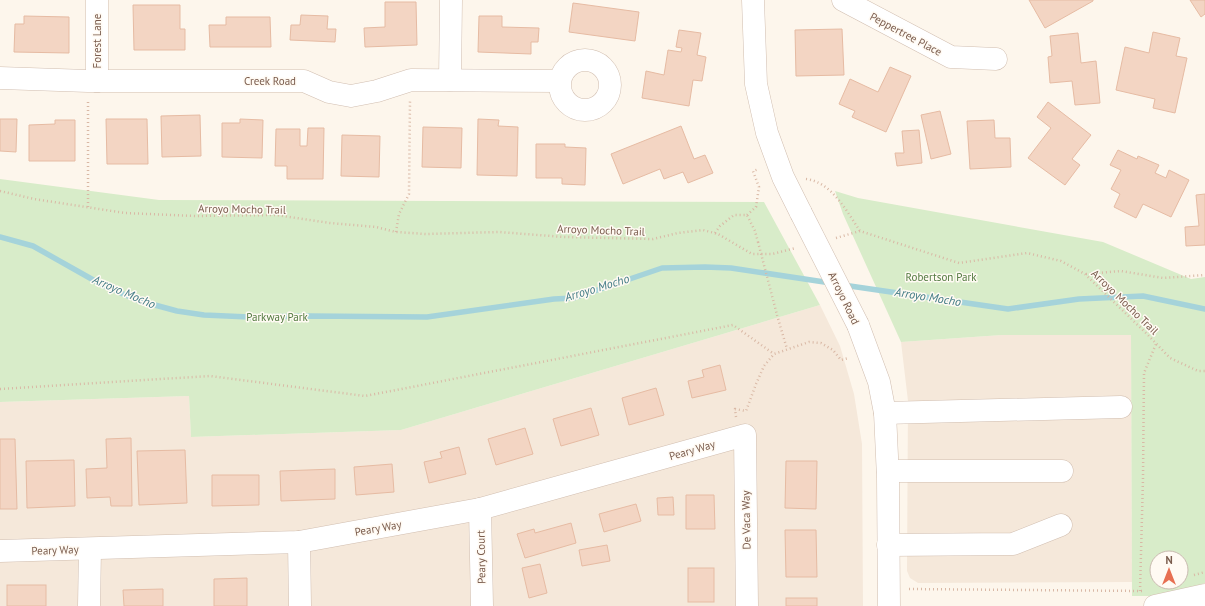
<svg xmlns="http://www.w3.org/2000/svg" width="1205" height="606" font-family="'PT Sans',sans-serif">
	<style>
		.residential { fill: #f5e8da }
		.green { fill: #d8ecc9; fill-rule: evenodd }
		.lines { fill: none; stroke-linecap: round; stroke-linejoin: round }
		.stream { stroke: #a5d3da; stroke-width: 5.5 }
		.building { fill: #f3d5c3; stroke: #e6bba3 }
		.minor-casing { stroke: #d1beb0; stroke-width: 23 }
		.path { stroke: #d9b8a5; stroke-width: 2.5; stroke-dasharray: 1 3; stroke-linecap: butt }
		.minor { stroke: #fff; stroke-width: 22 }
		.minor-bridge-casing { stroke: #d1beb0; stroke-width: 23; stroke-linecap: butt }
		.path-bridge { stroke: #d9b8a5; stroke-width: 2.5; stroke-dasharray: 1 3; stroke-linecap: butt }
		.minor-bridge { stroke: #fff; stroke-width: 22 }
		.labels { text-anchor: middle; stroke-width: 3; stroke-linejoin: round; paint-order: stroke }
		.street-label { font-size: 11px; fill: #7a5c4d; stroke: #fffaf3 }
		.park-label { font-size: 11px; fill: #537a41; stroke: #fffaf3 }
		.water-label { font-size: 12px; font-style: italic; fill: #437c86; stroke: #fffaf3 }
	</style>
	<rect width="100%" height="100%" fill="#fdf6ec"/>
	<g class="residential">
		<path d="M820,305L840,346L854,394L862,444L863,606H0V402L189,396L191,437L401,430Z"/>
		<path d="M1002,335H1131L1132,582L918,583L910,578L907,571L908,401L901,342Z"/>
	</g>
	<g class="green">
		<path d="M0,179L159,200L764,202L820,305L401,430L191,437L189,396L0,402Z"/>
		<path d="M835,191L858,198L1103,242L1191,279L1205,277V583L1166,596H1132L1131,335H1002L901,342L843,214ZM1157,558H1181V582H1157Z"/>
	</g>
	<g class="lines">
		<g class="stream">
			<path d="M0,237L33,246L104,286L140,301L177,311L204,315L249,317L310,316L427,317L554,299L574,298L662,268L705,267L731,268L831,283"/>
			<path d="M843,285L1008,309L1079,299L1143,296L1205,309"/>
		</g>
	</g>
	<g class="building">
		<path d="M1029,0H1093V1L1045,28Z"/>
		<path d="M1190,0H1205V14L1201,17Z"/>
		<path d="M385,2H416L417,45L365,47L364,28L385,27Z"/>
		<path d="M573,3L639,12L635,41L569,32Z"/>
		<path d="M133,5H180V29H185V50H134Z"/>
		<path d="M301,15L328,16L327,29H336L335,42L290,40L291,25H300Z"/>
		<path d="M24,16L69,17V53L14,52L15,24H24Z"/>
		<path d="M479,16H502V27L539,28L538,42H531V54L478,52Z"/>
		<path d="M226,17H270L271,47H210L209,25H226Z"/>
		<path d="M842,29L844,75L796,76L795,30Z"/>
		<path d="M679,30L701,33L697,55L706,57L702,81L693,80L689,106L642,98L646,71L664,75L668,50L681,52L682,48L676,47Z"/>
		<path d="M1153,32L1180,38L1176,56L1187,58L1175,113L1153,108L1155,99L1116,90L1125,47L1149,53Z"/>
		<path d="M1078,33L1081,63L1096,61L1100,103L1075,105L1072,81L1050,83L1048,57L1052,56L1050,36Z"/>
		<path d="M890,67L911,76L886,132L852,117L855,111L839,104L850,79L878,92Z"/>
		<path d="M1048,102L1091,135L1072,159L1080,165L1065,185L1028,158L1051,128L1037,117Z"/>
		<path d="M940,111L951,154L931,159L921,115Z"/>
		<path d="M200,115L201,156L162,157L161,116Z"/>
		<path d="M0,119H17L16,152L0,151Z"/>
		<path d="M106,119H147L148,164H107Z"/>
		<path d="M240,119L263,120L262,158L222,157V123H240Z"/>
		<path d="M478,119L499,120L498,126L518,127L517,176L477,175Z"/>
		<path d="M55,120H75V161H29V125L55,124Z"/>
		<path d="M994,120L995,138H1010L1011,167L970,169L967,121Z"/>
		<path d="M681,126L694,159L705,155L713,173L688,183L683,172L664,179L660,169L623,184L611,154Z"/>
		<path d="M423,127L462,128L461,168L422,167Z"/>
		<path d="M308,128H324L323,179H287V166H275L276,129H300V146H307Z"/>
		<path d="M919,130L922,163L897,166L895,153H904L902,131Z"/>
		<path d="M342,135L380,136L379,177L341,176Z"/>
		<path d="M536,144H565V147L586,148L585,185L562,184V178H536Z"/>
		<path d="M1118,150L1137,159L1138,156L1159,165L1155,173L1166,178L1169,170L1189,180L1171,217L1143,204L1136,218L1114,207L1120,194L1111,189L1121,170L1110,165Z"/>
		<path d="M1205,194V245L1186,246L1185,227L1199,226L1196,195Z"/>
		<path d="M720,365L726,390L692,398L688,381L704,377L702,370Z"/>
		<path d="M656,388L664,415L629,425L622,398Z"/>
		<path d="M591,408L599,435L561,446L553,419Z"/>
		<path d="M525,428L533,454L496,465L488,439Z"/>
		<path d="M131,438L132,506H111L110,497L87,498L86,469L107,468L106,439Z"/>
		<path d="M0,439H15L17,509H0Z"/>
		<path d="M459,447L466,474L429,483L424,462L442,458L440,452Z"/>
		<path d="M185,450L187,503L139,505L137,451Z"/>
		<path d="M74,460L75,506L27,508L26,461Z"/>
		<path d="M786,461H817L816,509L785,508Z"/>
		<path d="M392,464L394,492L356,495L354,467Z"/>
		<path d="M335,469V499L281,501L280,471Z"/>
		<path d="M212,475H259V505L212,506Z"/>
		<path d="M686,495H714L715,529H686Z"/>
		<path d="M673,497L674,515H658L657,498Z"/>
		<path d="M636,504L641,521L604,532L599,514Z"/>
		<path d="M571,523L576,543L525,558L517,534L534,529L535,533Z"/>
		<path d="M785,530H816L817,577H786Z"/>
		<path d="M607,545L610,561L582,566L579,550Z"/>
		<path d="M540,564L547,593L529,598L522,568Z"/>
		<rect x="688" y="568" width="26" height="34"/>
		<path d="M247,578V606H214V579Z"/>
		<rect x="7" y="585" width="39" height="21"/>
		<path d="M163,589V606H124L123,590Z"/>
		<rect x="786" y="598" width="31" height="8"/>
	</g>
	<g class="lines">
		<defs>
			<g id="minor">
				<path d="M753,0L756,84L767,133L783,177L801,213"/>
				<path d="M843,0L951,57L996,59"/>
				<circle cx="585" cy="85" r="25"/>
				<path d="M0,78L88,81H304L329,92L351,96L377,91L411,80L559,81"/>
				<path d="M450,80L451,0"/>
				<path d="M97,81V0"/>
				<path d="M858,325L879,382L885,413L888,478L889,606"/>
				<path d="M885,413L1121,407"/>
				<path d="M888,471H1062"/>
				<path d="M480,509L482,606"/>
				<path d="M299,542L300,606"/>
				<path d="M888,545L1013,544L1061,525"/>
				<path d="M0,551L299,542L480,509L745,435L747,606"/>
				<path d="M89,606L90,549"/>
				<path d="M1155,606L1205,595"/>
			</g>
		</defs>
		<use href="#minor" class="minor-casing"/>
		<g class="path">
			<path d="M806,179C832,182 847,212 860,231"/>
			<path d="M0,191L34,199L125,213L195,216L276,215L330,223L376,227L396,232L426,234L499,232L564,237L653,239L678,233L703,230L718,234L752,254H772L796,248"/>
			<path d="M88,207V100"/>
			<path d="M747,215L756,207L759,187L753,171L759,169"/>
			<path d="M396,232L399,214L409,194L410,100"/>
			<path d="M715,233L720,226L734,215H747L755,231L758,242"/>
			<path d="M836,238L860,231L959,263L1027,253L1061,261L1085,274L1147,334L1170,358L1198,371H1205"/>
			<path d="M1086,274L1121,271L1163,278L1205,275"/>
			<path d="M777,315L787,349"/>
			<path d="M0,389L210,376L365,396L733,325L774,354"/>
			<path d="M736,417L735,409L746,411L756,384L764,366L774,354L809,342L821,343L833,350L841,360L849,358"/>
			<path d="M1194,575L1205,572"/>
			<path d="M909,589L1142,591"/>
			<path d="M1140,591L1143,478L1144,373L1156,344"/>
		</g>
		<use href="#minor" class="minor"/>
		<defs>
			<path id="minor-bridge" d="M801,213L858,325"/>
		</defs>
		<use href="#minor-bridge" class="minor-bridge-casing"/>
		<path class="path-bridge" d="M758,242L777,315"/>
		<use href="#minor-bridge" class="minor-bridge"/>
	</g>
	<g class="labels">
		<g class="street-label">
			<text transform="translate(906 34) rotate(28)" y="4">Peppertree Place</text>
			<text transform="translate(97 41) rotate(-90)" y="4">Forest Lane</text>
			<text x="270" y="85">Creek Road</text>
			<text transform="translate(242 209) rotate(1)" y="4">Arroyo Mocho Trail</text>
			<text transform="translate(601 230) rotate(2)" y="4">Arroyo Mocho Trail</text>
			<text transform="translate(844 298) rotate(64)" y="4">Arroyo Road</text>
			<text transform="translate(1125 302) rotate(44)" y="4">Arroyo Mocho Trail</text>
			<text transform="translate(692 450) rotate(-16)" y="4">Peary Way</text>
			<text transform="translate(746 520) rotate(-91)" y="4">De Vaca Way</text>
			<text transform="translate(378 528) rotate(-10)" y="4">Peary Way</text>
			<text transform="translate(55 550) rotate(-2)" y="4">Peary Way</text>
			<text transform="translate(481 557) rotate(-91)" y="4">Peary Court</text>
		</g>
		<g class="park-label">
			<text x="941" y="281">Robertson Park</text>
			<text x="277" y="321">Parkway Park</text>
		</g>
		<g class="water-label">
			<text transform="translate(597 288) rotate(-17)" y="4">Arroyo Mocho</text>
			<text transform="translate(124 292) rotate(23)" y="4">Arroyo Mocho</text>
			<text transform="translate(928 297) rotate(9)" y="4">Arroyo Mocho</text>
		</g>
	</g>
	<g transform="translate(1169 570)"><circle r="19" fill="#fffaf3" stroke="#cabbb1"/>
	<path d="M0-3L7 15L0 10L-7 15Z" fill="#e76f51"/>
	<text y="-6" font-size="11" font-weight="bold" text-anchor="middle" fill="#7a5c4d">N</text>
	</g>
</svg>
